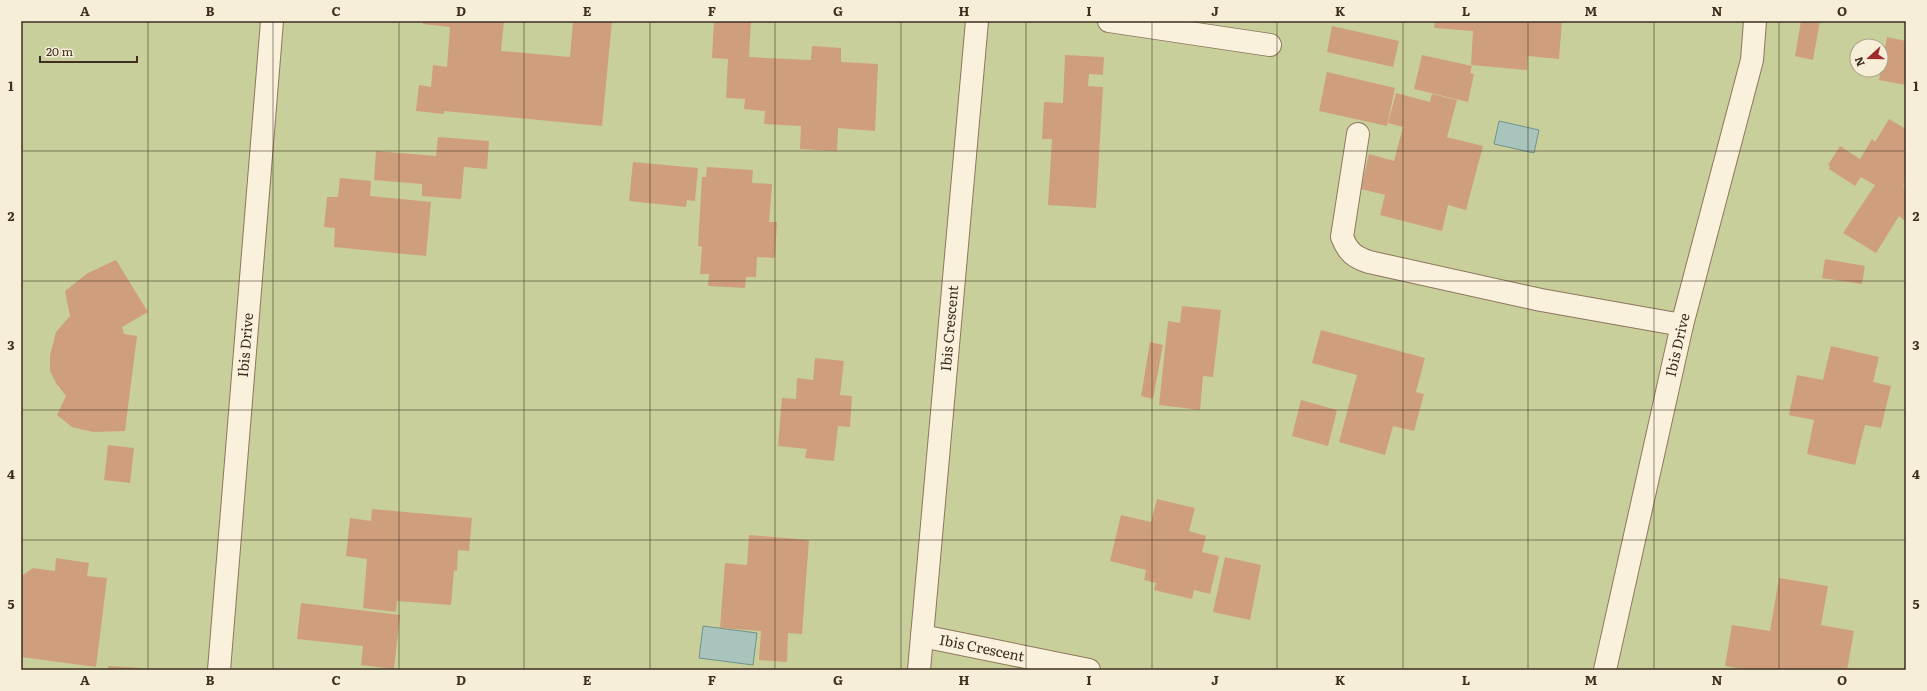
<svg xmlns="http://www.w3.org/2000/svg" width="1927" height="691" font-family="Literata,serif">
	<style>
		.green { fill: #c9cf9b; fill-rule: evenodd }
		.water { fill: #a9c4bc; stroke: #6f938a }
		.building { fill: #cf9f7d }
		.lines { fill: none; stroke-linecap: round; stroke-linejoin: round }
		.minor-casing { stroke: #8d765c; stroke-width: 24 }
		.minor { stroke: #faf1dc; stroke-width: 22 }
		.grid { fill: none; stroke: #3d2e20; stroke-width: 1; stroke-opacity: 0.55 }
		.labels { text-anchor: middle; stroke-width: 4; stroke-linejoin: round; paint-order: stroke }
		.street-label { font-size: 14px; fill: #3d2e20; stroke: #f7eed8 }
		.neatline { fill: none; stroke: #3d2e20; stroke-width: 1.5 }
		.grid-label { font-size: 13px; text-anchor: middle; font-weight: bold; fill: #3d2e20 }
	</style>
	<rect width="100%" height="100%" fill="#f0e4c8"/>
	<path class="green" d="M21,21H1906V670H21ZM1857,46H1881V70H1857Z"/>
	<g class="water">
		<path d="M1499,121L1539,130L1534,153L1494,144Z"/>
		<path d="M703,626L757,633L753,665L699,658Z"/>
	</g>
	<g class="building">
		<path d="M423,21H504L501,51L570,57L573,21H612L602,126L444,111V114L416,111L419,85L431,87L433,65L447,67L450,27L423,24Z"/>
		<path d="M714,21H751L749,57L811,60L812,46L841,48V62L878,64L875,131L838,128L837,151L800,149L801,126L764,124L765,111L744,109L745,99L726,98L728,59L712,58Z"/>
		<path d="M1435,21H1562L1559,59L1528,56L1527,70L1471,65L1473,31L1434,28Z"/>
		<path d="M1801,21H1820L1813,60L1795,56Z"/>
		<path d="M1332,26L1399,41L1393,67L1327,52Z"/>
		<path d="M1887,37L1906,41V85L1879,80Z"/>
		<path d="M1065,55L1104,57L1103,75L1089,74L1088,86L1103,87L1096,208L1048,205L1052,139H1042L1044,102L1063,103Z"/>
		<path d="M1422,55L1472,66L1470,73L1474,74L1468,102L1414,89Z"/>
		<path d="M1327,72L1395,88L1387,126L1319,111Z"/>
		<path d="M1396,93L1430,102L1432,94L1457,100L1447,137L1483,146L1466,210L1448,205L1442,231L1380,215L1385,195L1361,189L1369,154L1394,161L1403,127L1388,123Z"/>
		<path d="M1889,119L1906,129V181L1903,186L1906,188V219L1905,221L1899,216L1876,253L1843,233L1875,185L1861,177L1855,186L1829,169L1830,166L1828,165L1840,146L1860,159L1872,139L1875,142Z"/>
		<path d="M438,137L489,141L487,169L464,167L461,199L422,196V184L374,180L376,151L436,156Z"/>
		<path d="M633,162L698,168L695,201L687,200L686,207L629,201Z"/>
		<path d="M707,167L753,170L752,183L772,184L769,222H777L775,258L757,257L756,277H746L745,288L708,286L709,274H700L702,247L698,246L702,177H706Z"/>
		<path d="M340,178L371,181L370,196L431,202L426,256L334,247L335,228L324,227L327,197H338Z"/>
		<path d="M1825,259L1865,266L1862,284L1822,278Z"/>
		<path d="M116,260L148,312L122,327L124,334L137,336L125,431L93,432L72,427L57,415L66,396L56,383L50,371V355L56,332L70,316L65,291L88,273Z"/>
		<path d="M1182,306L1221,310L1213,377L1203,376L1200,410L1159,405L1168,321L1180,323Z"/>
		<path d="M1321,330L1425,358L1416,392L1424,394L1414,431L1393,426L1385,455L1339,442L1357,375L1312,363Z"/>
		<path d="M1150,342L1163,345L1153,399L1141,396Z"/>
		<path d="M1831,346L1879,357L1873,382L1891,386L1881,428L1865,425L1855,465L1807,454L1814,420L1789,415L1797,375L1823,380Z"/>
		<path d="M815,358L844,361L840,395L852,396L850,427L838,426L834,461L805,458L807,449L778,446L782,398L796,399L797,378L813,380Z"/>
		<path d="M1301,400L1337,410L1328,446L1292,436Z"/>
		<path d="M108,445L134,448L130,483L104,480Z"/>
		<path d="M1157,499L1195,508L1189,531L1206,536L1202,552L1219,556L1210,594L1194,590L1192,599L1154,590L1156,583L1144,580L1146,570L1110,561L1121,515L1151,522Z"/>
		<path d="M372,509L472,518L469,551L458,550L457,571L454,570L451,605L397,601L396,612L363,608L367,559L346,556L350,518L371,521Z"/>
		<path d="M749,535L809,540L802,634L788,633L787,662L759,660L761,631L720,628L725,563L747,565Z"/>
		<path d="M1225,557L1261,565L1250,620L1213,612Z"/>
		<path d="M56,558L89,563L87,576L107,578L96,667L21,657V576L33,568L55,571Z"/>
		<path d="M1779,578L1828,586L1821,625L1854,631L1847,670H1749L1725,666L1732,625L1770,631Z"/>
		<path d="M301,603L400,615L394,669L361,665L363,646L297,639Z"/>
		<path d="M108,666L142,668V670H108Z"/>
	</g>
	<g class="lines">
		<defs>
			<g id="minor">
				<path d="M1109,21L1270,45"/>
				<path d="M1358,134L1342,237C1348,252 1354,257 1369,262L1541,300L1682,325"/>
				<path id="s1" d="M922,636L1089,670"/>
				<path id="s2" d="M219,670L272,21"/>
				<path id="s3" d="M919,670L977,21"/>
				<path id="s4" d="M1605,670L1682,325L1752,60L1755,21"/>
			</g>
		</defs>
		<use href="#minor" class="minor-casing"/>
		<use href="#minor" class="minor"/>
	</g>
	<path class="grid" d="M148,21V670M273,21V670M399,21V670M524,21V670M650,21V670M775,21V670M901,21V670M1026,21V670M1152,21V670M1277,21V670M1403,21V670M1528,21V670M1654,21V670M1779,21V670M21,151H1906M21,281H1906M21,410H1906M21,540H1906"/>
	<g class="labels">
		<g class="street-label">
			<text dy="5" stroke="none"><textPath href="#s3" startOffset="343">Ibis Crescent</textPath></text>
			<text dy="5" stroke="none"><textPath href="#s4" startOffset="333">Ibis Drive</textPath></text>
			<text dy="5" stroke="none"><textPath href="#s2" startOffset="326">Ibis Drive</textPath></text>
			<text dy="5" stroke="none"><textPath href="#s1" startOffset="61">Ibis Crescent</textPath></text>
		</g>
	</g>
	<rect width="1927" height="691" fill="none" stroke="#f7eed8" stroke-width="44"/>
	<g transform="translate(1869 58) rotate(249)"><circle r="19" fill="#f7eed8" stroke="#ada18e"/>
	<path d="M0-3L7 15L0 10L-7 15Z" fill="#9e2a2b"/>
	<text y="-6" font-size="11" font-weight="bold" text-anchor="middle" fill="#3d2e20">N</text>
	</g>
	<path d="M40 56v6h97v-6" fill="none" stroke="#3d2e20" stroke-width="2"/>
	<text x="46" y="56" font-size="12" fill="#3d2e20" stroke="#f7eed8" stroke-width="3" paint-order="stroke">20 m</text>
	<rect x="22" y="22" width="1883" height="647" class="neatline"/>
	<g class="grid-label">
		<text x="85" y="16">A</text>
		<text x="210" y="16">B</text>
		<text x="336" y="16">C</text>
		<text x="461" y="16">D</text>
		<text x="587" y="16">E</text>
		<text x="712" y="16">F</text>
		<text x="838" y="16">G</text>
		<text x="964" y="16">H</text>
		<text x="1089" y="16">I</text>
		<text x="1215" y="16">J</text>
		<text x="1340" y="16">K</text>
		<text x="1466" y="16">L</text>
		<text x="1591" y="16">M</text>
		<text x="1717" y="16">N</text>
		<text x="1842" y="16">O</text>
		<text x="11" y="91">1</text>
		<text x="1916" y="91">1</text>
		<text x="11" y="221">2</text>
		<text x="1916" y="221">2</text>
		<text x="11" y="350">3</text>
		<text x="1916" y="350">3</text>
		<text x="11" y="479">4</text>
		<text x="1916" y="479">4</text>
		<text x="11" y="609">5</text>
		<text x="1916" y="609">5</text>
		<text x="85" y="685">A</text>
		<text x="210" y="685">B</text>
		<text x="336" y="685">C</text>
		<text x="461" y="685">D</text>
		<text x="587" y="685">E</text>
		<text x="712" y="685">F</text>
		<text x="838" y="685">G</text>
		<text x="964" y="685">H</text>
		<text x="1089" y="685">I</text>
		<text x="1215" y="685">J</text>
		<text x="1340" y="685">K</text>
		<text x="1466" y="685">L</text>
		<text x="1591" y="685">M</text>
		<text x="1717" y="685">N</text>
		<text x="1842" y="685">O</text>
	</g>
</svg>
